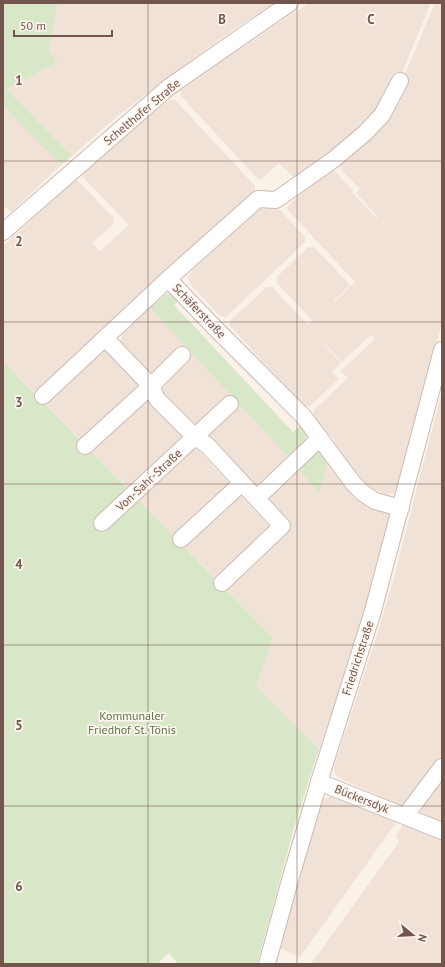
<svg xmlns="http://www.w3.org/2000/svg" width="445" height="967" font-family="'PT Sans',sans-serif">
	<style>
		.residential { fill: #f1e2d7 }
		.green { fill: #d8e7c7 }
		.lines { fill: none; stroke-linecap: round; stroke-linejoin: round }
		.minor-casing { stroke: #cdbab2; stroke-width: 18 }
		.minor { stroke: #fff; stroke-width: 16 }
		.grid { fill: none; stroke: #72564e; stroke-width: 1; stroke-opacity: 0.55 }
		.labels { text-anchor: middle; stroke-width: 3.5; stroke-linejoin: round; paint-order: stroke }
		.street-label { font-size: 12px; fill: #72564e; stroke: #fdf5ee }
		.park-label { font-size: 12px; fill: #5c7647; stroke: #fdf5ee }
		.grid-label { font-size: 13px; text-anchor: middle; font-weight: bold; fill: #72564e; stroke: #fdf5ee; stroke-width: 3.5; stroke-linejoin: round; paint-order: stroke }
	</style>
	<rect width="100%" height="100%" fill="#faf1e8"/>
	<g class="residential">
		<path d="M58,3H274L226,35L169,76L108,124L72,156L6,89L58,62L49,51Z"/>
		<path d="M309,3H431L400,77L377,113L329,158L296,178L291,175L279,163L261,179L257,178L181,96V91L225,59Z"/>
		<path d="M435,3H442V323L399,486L394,493L385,494L373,489L363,482L355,472L330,435L313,416L314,410L348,378L341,371L375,339L371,335L342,362L324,343H323L341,363L332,372L339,379L310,406H304L230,326V321L267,287H272L308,325L312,320L277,283V277L308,247H314L350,285L334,301L335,302L355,282L288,210L287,208L289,205L317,179L333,169L353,190L352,192L376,218L378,217L356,193L360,189L341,169V161L386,119Z"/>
		<path d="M169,100H175L255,186V192L37,395L5,363L3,364V246L76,179L114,218L113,224L92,243L100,251L129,225L81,175L116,144Z"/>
		<path d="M3,106L61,165L11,212L3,205Z"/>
		<path d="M270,205L280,210L305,237V242L226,317L220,316L191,285L188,278L192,271L258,209Z"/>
		<path d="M150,308L187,347L156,376L152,377L122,348L120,341L123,334Z"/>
		<path d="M101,349L105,350L138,385L139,389L84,443L42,401Z"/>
		<path d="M192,353L232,396L205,422L197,425L190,421L161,390L160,385L162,381Z"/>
		<path d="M442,391V759L407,808L339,778L335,774L334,767L376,638L392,585Z"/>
		<path d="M147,397L181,431L183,438L130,491L89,449Z"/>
		<path d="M238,402L288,457L261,482L254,485L209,441L207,434Z"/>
		<path d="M193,448L199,451L229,483L231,486L177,539L136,497Z"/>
		<path d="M328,460L387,512L391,517L364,623L319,749L256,686L273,638L224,587L289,527L267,499L297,468Z"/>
		<path d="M239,495L242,497L269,526L271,530L219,582L183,545Z"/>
		<path d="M442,774V824L423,816L420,804Z"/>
		<path d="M337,795L397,821L300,957L279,948L323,799L331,796Z"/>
		<path d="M404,824L442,839V964H311L399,842L396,836Z"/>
	</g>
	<g class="green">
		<path d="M3,3H58L49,51L58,62L6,89L72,156L61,165L3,106Z"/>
		<path d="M172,292L182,298L174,305L293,432L301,425L304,429L307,436L304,443L288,457L150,308L165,295Z"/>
		<path d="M4,362L273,638L256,686L319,749L295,824L257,964H178L169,953L157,964H3V364Z"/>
		<path d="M318,452L324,454L328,460L319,492L297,468L311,455Z"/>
	</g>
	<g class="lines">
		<defs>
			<g id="minor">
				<path d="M3,232L169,87L290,3"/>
				<path d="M168,279L216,329L304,417L353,483L363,493L375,501L401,508"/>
				<path d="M43,396L105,338"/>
				<path d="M85,446L151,386L182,355"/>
				<path d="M257,498L320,438"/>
				<path d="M102,523L230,404"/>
				<path d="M181,539L242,483"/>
				<path d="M222,583L282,526L207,445L195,437L157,399L151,386L105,338L168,279L258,199L276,200L333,160L365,133L382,115L400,81"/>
				<path d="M319,782L442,831"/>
				<path d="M405,816L442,767"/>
				<path d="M267,964L290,880L319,782L373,611L442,350"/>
			</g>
		</defs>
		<use href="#minor" class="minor-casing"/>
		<use href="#minor" class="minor"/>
	</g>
	<path class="grid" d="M148,3V964M297,3V964M3,161H442M3,322H442M3,484H442M3,645H442M3,806H442"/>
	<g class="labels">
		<g class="street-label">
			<text transform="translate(142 112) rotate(-40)" y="4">Schelthofer Straße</text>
			<text transform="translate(199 311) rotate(46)" y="4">Schäferstraße</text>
			<text transform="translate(149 480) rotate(-43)" y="4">Von-Sahr-Straße</text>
			<text transform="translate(358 658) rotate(-72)" y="4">Friedrichstraße</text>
			<text transform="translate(362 799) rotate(22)" y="4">Bückersdyk</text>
		</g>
		<g class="park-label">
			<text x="132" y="720">Kommunaler<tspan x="132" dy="14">Friedhof St. Tönis</tspan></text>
		</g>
	</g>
	<g class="grid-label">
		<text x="222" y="24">B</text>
		<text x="371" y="24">C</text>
		<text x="19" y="85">1</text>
		<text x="19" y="246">2</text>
		<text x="19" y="407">3</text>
		<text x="19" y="569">4</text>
		<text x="19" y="730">5</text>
		<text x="19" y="891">6</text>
	</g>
	<rect width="445" height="967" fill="none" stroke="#72564e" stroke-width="8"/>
	<g transform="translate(413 935) rotate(108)" stroke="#fdf5ee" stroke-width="3" paint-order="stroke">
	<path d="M0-3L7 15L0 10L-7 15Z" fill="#72564e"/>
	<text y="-6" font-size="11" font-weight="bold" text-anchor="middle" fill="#72564e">N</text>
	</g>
	<path d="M14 30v6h98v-6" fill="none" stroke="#72564e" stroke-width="2"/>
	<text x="20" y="30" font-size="12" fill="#72564e" stroke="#fdf5ee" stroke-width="3" paint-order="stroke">50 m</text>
</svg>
